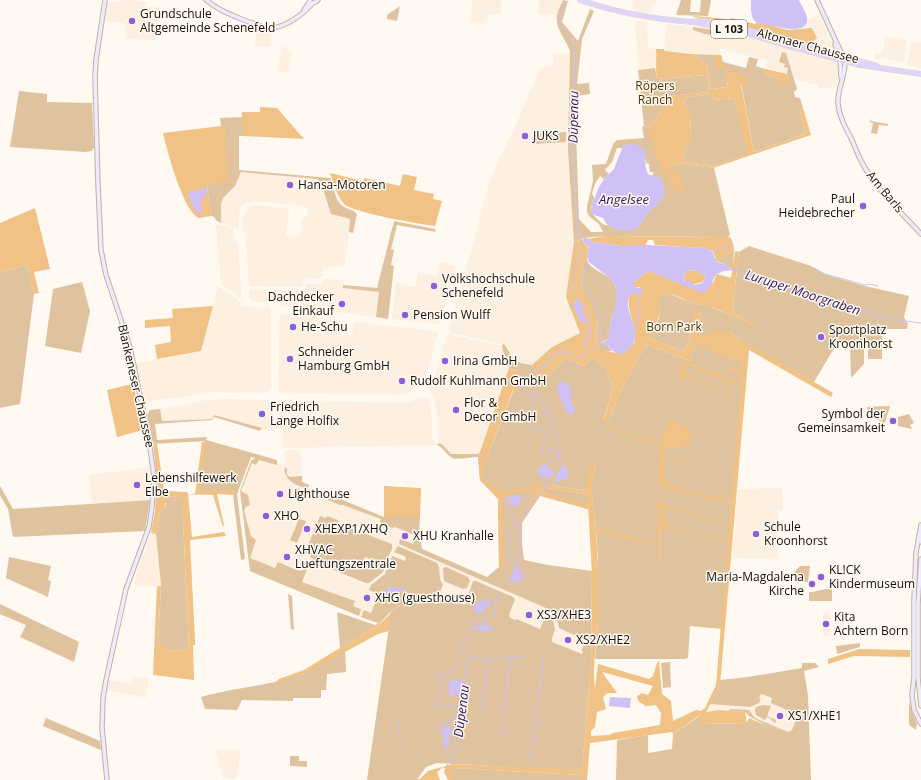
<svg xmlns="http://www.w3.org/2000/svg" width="921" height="780" font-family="'Open Sans',sans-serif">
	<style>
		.built { fill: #fdf0e1 }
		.green { fill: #dfc39f; fill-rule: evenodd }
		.forest { fill: #f0c286; fill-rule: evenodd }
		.water { fill: #cfc1f5; fill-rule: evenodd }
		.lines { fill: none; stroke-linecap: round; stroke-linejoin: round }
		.stream { stroke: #cfc1f5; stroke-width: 1 }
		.secondary-casing { stroke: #c1b3a1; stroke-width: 5.5 }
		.primary-casing { stroke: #dad9d8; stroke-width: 6 }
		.secondary { stroke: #f0eafe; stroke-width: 3.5 }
		.primary { stroke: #e0d4fd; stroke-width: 4 }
		.poi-dot { fill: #8c5fd9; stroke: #fff9f1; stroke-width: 1.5 }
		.labels { text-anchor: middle; stroke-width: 3; stroke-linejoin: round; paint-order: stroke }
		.shield { fill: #fff9f1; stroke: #5b564f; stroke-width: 1 }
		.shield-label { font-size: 11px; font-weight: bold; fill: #15100a }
		.poi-label { font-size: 12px; fill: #15100a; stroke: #fff9f1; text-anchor: start }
		.street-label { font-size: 12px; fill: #15100a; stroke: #fff9f1 }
		.park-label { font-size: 12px; fill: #4f3200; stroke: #fff9f1 }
		.water-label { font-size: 13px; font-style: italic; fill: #35155f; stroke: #fff9f1 }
	</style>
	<rect width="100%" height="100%" fill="#fff9f1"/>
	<g class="built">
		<path d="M119,0L146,1V7H160L159,20L155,40L125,39V23L105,21L107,2H119Z"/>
		<path d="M472,0H501V14H490L485,23H469L471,16Z"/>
		<path d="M539,0H563L557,15H539Z"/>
		<path d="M633,0H657L655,4L653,3L651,13L640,12L632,9Z"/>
		<path d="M819,15L829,40L832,42L833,47L831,49L810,44L817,38L812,28H801L805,25L807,21Z"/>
		<path d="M635,21L647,22L648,48L656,49L657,63L655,68L638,70Z"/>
		<path d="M667,24L693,27V30L715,35V30L735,34L832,61L838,65L837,87L818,88V85L764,72L767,60L719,48L721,55L664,51Z"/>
		<path d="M256,27L272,35L270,47L255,46Z"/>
		<path d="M885,36L907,40L904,62L881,58V60L874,59L875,53L882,54Z"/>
		<path d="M912,41L921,43V69L907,65Z"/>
		<path d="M283,45L292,53L288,73L277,71Z"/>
		<path d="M570,53L568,150L574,242L566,297L580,333L552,347L532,365L517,363L514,360L505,345L451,333L449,328L475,237L487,190L496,165L514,129L540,68L546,67L553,65V54Z"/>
		<path d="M241,172L319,180L331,214L350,219L348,245L344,266L323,268V277H318V279H302L303,287L249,286L245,231L243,230V218L247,209L249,207L256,205L289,209L286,235L298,236L299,234H302L301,219L307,216L308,210L306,207L300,205L253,201L246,202L241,207L239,214V229L221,223V204L223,198L235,186Z"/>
		<path d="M217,224L233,228L234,239L238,244L242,299L221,284L216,225Z"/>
		<path d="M440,262L456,266L441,322L439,324L392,319L396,283L415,287L418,272L437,276Z"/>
		<path d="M323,279L344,280L343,288L379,292L376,317L282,306L279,302H252L249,298V289L305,290L306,284H323Z"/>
		<path d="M218,286L241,302L240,307L270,308L271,310V388L267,393L213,392L146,402L136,363L201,351Z"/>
		<path d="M281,314L340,320L341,337L352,335L354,322L436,331L438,334L426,377L423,383L418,388L407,394L399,395L281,393L278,391L279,317Z"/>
		<path d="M447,334L502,346L504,355L509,368L480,452L478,454H451L443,445L439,443L438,440L437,415L434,398L429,389L434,380Z"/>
		<path d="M421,397L429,399L432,420V438L437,445L284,448L277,402L279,400L404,403L414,400Z"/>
		<path d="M224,399L270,400L273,402L274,432L214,415L212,419L162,421L160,409L207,400Z"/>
		<path d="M284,450H296L301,452L302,482L419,533L422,549L584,620L586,644L581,658L422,594L413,597L373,622L250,571L240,491L253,459H257L277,464H285Z"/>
		<path d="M150,467V500L92,503L89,475Z"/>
		<path d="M782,488L783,510L778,511V559L732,558L738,489Z"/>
		<path d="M151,533L156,534L161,586L135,587V578Z"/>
		<path d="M830,611V636H823V612Z"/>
		<path d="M133,677L149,678L146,698L108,690L109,680L132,684Z"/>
		<path d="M741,683L805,708L793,738L751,721L749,712L720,710L706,712L720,685Z"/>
		<path d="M215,749L241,750L237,777L232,780L223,777Z"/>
	</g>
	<g class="green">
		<path d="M563,0L568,1L562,22L578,41L590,9L594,11L582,39L577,84L589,83L590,94L576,96V132L579,219L591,232H603L599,224L589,216L587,212V206L593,181L592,165L606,164L613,144L617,140L644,138L642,127L644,126L638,70L655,68L657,79L707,75L709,92L670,96L652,125L647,126L669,170V166L678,163L714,168L730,235L728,237L604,236L584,238L574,242L568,150L570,51C566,39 555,29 557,15C558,10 561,5 563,0ZM623,146L646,159V163L649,164L650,172H653V176H657L662,199C658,204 653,208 648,212C644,217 642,224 637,227C634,229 629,230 625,230C617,230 611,224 604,225C593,215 588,214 594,198L592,193L595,184L600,176L604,179L609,174L605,170L612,162L617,148H622Z"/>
		<path d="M681,0H691L690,12H700L701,0H711L708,16L676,15Z"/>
		<path d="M400,6L397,21L387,19V15Z"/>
		<path d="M693,27L715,30L716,35L705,34L693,30Z"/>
		<path d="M782,52L786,53L797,89L794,92L795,97L800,98L803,108L800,111L805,134L754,152L740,77L725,70L728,87L711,89L707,65L692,54L721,55L723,62L746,68L749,57L758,59L756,66L765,69L764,74L789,80L787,74L788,68L784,67L785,64L779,62Z"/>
		<path d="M19,91L47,94V102L92,103L94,147L92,151L85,152L10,147Z"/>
		<path d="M712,94L713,100L734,98L748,154L713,166L682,161L691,138L690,113L685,105L684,98Z"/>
		<path d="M242,117V136H239V170L330,178C333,186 335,201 343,206C348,210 353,209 357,214L353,233L349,232L350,219L331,214L321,183L317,179L241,172L235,186L223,198L221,204V223L217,221L214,217L211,216L207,186L214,183L225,129L221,126L220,118Z"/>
		<path d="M870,118L871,121L888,124V126L879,125L877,134L871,133L873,123L870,122Z"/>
		<path d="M566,132V142L534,144V134Z"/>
		<path d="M394,221L435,229L436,232L397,225L391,249L394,250L391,265L394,266L388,319L376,317L379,292L343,288V285L377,288Z"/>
		<path d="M749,246L811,266L824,274L865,286L909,296L904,317L908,324L907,329H883L882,334V359H868V349L864,348V364L851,378L850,345L862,347L839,340L814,382L738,339L730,331L701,337L698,328L701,312L695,311L689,342L684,352L649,338L659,319L660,309L659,303V298L663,294L668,293L694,304L707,305L759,328L734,313L733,304L739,252Z"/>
		<path d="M734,247L733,268L729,267L727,265L716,261L731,252Z"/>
		<path d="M588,250C588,253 587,257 587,260C590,271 611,274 615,285C621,303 608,320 609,338L601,343L607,345L612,351L600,353L596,336L598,320L581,286L583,265Z"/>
		<path d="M27,265L34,294L20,404L0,408V272Z"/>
		<path d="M82,282L90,311L81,353L45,346L53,289Z"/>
		<path d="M503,344L505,345C515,362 513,362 532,365L541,383L565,358L585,366L591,358L604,365L613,388L604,419L609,421L620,392L646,344L690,361L696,344L743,363L722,629L690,626L688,658L685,659H595L598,619V559L596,528L592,495V482L596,464L587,481V491L549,485L547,488L587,494L588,509L540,496L522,523V544L524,560L548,565L592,571L591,662L582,771L437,763L426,767L418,778H416V780H367L391,613L402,603C391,610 383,620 374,629L372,628L340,648L337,612L375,625L378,623L361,617L364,610L371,613L378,597V594L369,590L371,585L385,574L392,556L405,561L406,557L394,552L398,546L437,563C442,570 437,579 443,584L439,595L465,605L473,581H476L513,597L515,599L509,615L510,618L516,620V619L540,629L546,614H549L552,615L555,629L552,639V642L582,654L583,651H581L585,643V640L559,628L555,612L399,544L400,539L413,544L417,536L395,527L392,528L380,522L381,519L343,505H340L328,500L329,498L327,497L328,494L384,517H420L419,533L422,549L487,577L499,567L498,499L480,480L478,457C472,457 455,460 452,458C446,454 444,448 437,445L439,443L443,445L451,454H478L487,457L514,389L515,390L518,371L509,368L504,355L502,346Z"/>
		<path d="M890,406L885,423L867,415V407Z"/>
		<path d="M160,409L162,421L212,419L214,415L262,428L260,431L214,417L212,420L155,424L157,440L207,437L206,440L277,460V465L259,460L256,465L252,463L241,491L248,495L250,505L246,507L244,511L251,536L256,540L250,558L275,568L278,562L299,571L307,569L302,582L355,601L353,606L361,609L359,616L250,571L240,491L251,461L255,458L251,457L237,494L245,559L241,560L233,494H198L205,441L153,444L147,415L150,410Z"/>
		<path d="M909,414L914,423L910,425L912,429L898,426V417Z"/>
		<path d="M287,468V475L290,477L302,476V482L309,485L307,489C295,484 287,483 284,469Z"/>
		<path d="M0,486L13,509L150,500L145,531L13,537L8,509L0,495Z"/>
		<path d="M168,496L178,497L182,500L189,649L166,652L158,644L161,586L156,534L160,512L164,509Z"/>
		<path d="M320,516L326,518L327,516L338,520L340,524L392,544V549L387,560C379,563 372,560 365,557L363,561L370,564L373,562L387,564L383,572L369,583H366L326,567L310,557L311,554L305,553Z"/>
		<path d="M299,519L306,521L297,543L290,540Z"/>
		<path d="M9,557L51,566L48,580L51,581L48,597L6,578Z"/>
		<path d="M800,566H810L808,582C801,582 795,580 795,571Z"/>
		<path d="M446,567L468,577L470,581L467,588L463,589L444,581L443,568Z"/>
		<path d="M826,589H832V601H809V592C816,592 819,590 826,589Z"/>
		<path d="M288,594L292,596L294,630L291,629Z"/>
		<path d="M0,604L79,642L74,662L20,637L26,625L0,614Z"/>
		<path d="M860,643V647L837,654L836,646Z"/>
		<path d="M345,647L346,672L327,674L326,690H321V698H293V701L242,700L237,710L205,709L201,697L204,696C238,687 273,686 306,672C320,667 333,655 345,647Z"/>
		<path d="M670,662L671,687L663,688L661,663Z"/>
		<path d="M802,663H815L819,667L804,671L808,696L811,780H616L617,740L648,735V753L672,749L673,734L701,715L702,724L747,723L749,718L769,727L749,716L745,712L730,711L729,709L749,710L755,718L788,732L792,730L797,717L796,714L771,703L772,698L761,694L759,698L761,699L759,703L750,707L710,704L720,685V680L748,677L802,668Z"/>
		<path d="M909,701L912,712L917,723L916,730L909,725Z"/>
		<path d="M763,705L771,706L767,716L776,720L775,724L774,722L771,720V719L767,717L765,720L756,715L755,710L756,707Z"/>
		<path d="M46,718L100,741L101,750L43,726Z"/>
		<path d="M290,756H299V761H307V767L290,766Z"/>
		<path d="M453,768L582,775V780H453Z"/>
	</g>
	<g class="forest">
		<path d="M694,16L717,18L730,20L731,18L755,24L757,22L788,30L812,28L817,38L810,44L717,20L693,17Z"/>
		<path d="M656,49H664V51L692,54L707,65L711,89L728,87L725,70H717L713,55H721L725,70L741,74V77H748V83L741,85L754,152L805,134L800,111L803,108L811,135L713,168L678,163L669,166L670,170H677L684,189V193L680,195L677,190H674L659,165L647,126L652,125L670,96L709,92L707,75L657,79C655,69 657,59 656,49ZM712,94L713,100L734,98L747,154L713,166L682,161L691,138L690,113L685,105L684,98Z"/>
		<path d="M765,69L787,74L789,80L784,85L778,84L776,77L764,74Z"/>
		<path d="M260,107L277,108L304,139L242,136V112H260Z"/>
		<path d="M221,126L225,129L229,181L207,186L211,216L199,218C183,211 167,150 163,133Z"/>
		<path d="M330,173L363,181L364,178L400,186L403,174L417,177L414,190L434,194L433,199L442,201L435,226C419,224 355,213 344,204C337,197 334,182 330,173Z"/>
		<path d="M35,208L50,269L34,272L39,293L34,294L27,265L0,272V223Z"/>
		<path d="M604,236L728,237L731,238L734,247L731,252L716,261L713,251L703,248L655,245L653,240H648L645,246H621L592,242L588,239Z"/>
		<path d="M583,239V242L589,248L583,265L581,286L590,300L598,320L596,336L600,352C609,351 615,353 624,353L634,343C635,340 635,337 635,334C635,326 623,298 632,294C635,293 639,294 642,294V292L640,287L634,288V283C637,279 645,273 649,271L692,288L713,283L717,274L731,278L735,251L739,252L733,304L734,313L761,329C743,324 727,312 709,306C704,304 699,305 694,304C685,301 667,287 660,298C657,302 661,307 660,312C658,322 654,330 649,338L684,352L689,342L695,311L698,309L701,312L698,328L701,337L711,332L730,331L738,339L754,347L833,393L831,397L749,350L720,685L706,712L720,710L745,712L747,723L702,724L700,715L673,734L672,732L590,743L587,780H582V775L453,768V780H448L444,772L445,768L443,767L437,772L440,780H416L415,778L420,779L428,771L452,764L582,770L591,662L592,575L588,505L587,509L540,495L531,505L527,504L534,493C524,492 510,491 502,499L504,568L499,567L498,499L480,480L478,457H485L478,454L480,452L509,368L518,371L519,392L513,390L487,457L482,479L502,491L530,487L534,481L545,488V493L587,504L586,494L547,488L549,485L586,491L587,481L591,462L596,464L592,482V495L596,528L658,543L657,500L664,502L672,508L729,521L728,522L662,508L666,525L728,540V542L667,527L661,533V563L659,562V546L596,532C598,561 600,592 598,621C597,643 592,667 595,688L598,664L649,679L653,676L657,663L659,661L662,694L671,701L673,721L696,710L701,711L705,708L716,685L742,372L741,375L728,370L729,366L742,371L743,364L696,345L690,361L646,344L620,392L609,421L604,420L613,388L604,365L591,358L585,366L565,358L541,383L532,365L552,347L580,333L566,297L574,242ZM602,672L653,686L648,695L642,693L637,696L638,701L646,706L656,705L661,713L660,725L613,733L609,735L591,736V731L595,727L597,712L606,709L603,697L608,693H617Z"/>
		<path d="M694,270L704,275L705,279C699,286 689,285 683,279L687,271Z"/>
		<path d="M213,306L201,351L157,359L155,345L171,342L170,326L145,328V320L173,318L172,309Z"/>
		<path d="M683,360L740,383L739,387L686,364L684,373L725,393L733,394L730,398L713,388L691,379L679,378V371Z"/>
		<path d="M132,384L134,387L143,430L117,437L107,390Z"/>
		<path d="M670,417L679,424L688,427L691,440L690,444L680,449L663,448L664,457L684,461L683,462L664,459V481L684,489L686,490L731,500V503L670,489L657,483L660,444L608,430L609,428L656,441H660Z"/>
		<path d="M202,442H206L200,491H236L235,495L217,494L224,525L223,527L213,495L188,494L192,537L224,532L226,536L190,540L195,641V645H193L194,680L153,675L157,586H161L158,644H163L166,652L189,649L182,500L178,497L168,496L167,503H165L164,509L160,512L156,534L151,533L155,511L157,479L153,444H157L164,491L187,492L188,494L195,495Z"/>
		<path d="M384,486L421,488L420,517H384Z"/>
		<path d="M405,601C389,612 392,614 389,631L378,634L308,672L275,683L279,679L304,670L372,628L374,629L388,616L397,605Z"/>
		<path d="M859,649L910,650V657L854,656L828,664V659Z"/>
	</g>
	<g class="water">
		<path d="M751,0H799C801,5 806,12 807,17C810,35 782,28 773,26C769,25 759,25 755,21C750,16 751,6 751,0Z"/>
		<path d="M627,144C657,144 639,162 649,175C651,175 656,175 658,177C664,180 666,194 662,199C659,204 653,208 649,212C645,216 643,221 640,225C633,233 616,231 608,225C606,224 604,220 603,218L594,215L591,213L592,204L599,187L604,179L614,169L623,146Z"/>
		<path d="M202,188H206V198H200L202,209L200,215C195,212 188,198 189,192L192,190L199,191Z"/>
		<path d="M584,238H587L592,242L621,246L647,245L706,248L713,252L714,257L717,262L727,265L729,267L733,268V270L724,271L717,274C711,281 712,290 702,293L649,271C645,273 637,279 634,283L635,288H642V294C638,295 633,292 630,296C620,312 650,335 625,352C617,357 612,350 607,345L601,344L609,338V330L616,302V287L612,280L589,262L587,257L589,247L583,242ZM694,270L704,275L705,279L702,283L695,285L687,280L685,281L683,280L687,271Z"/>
		<path d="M577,300L579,301L583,305L582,311L586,317V323L580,322V320L577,316L573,304V302Z"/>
		<path d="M561,381L568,384L571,388V401L575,410L572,414L567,413L557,391L558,384Z"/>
		<path d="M548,463L547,466L551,469L554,474L551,477L547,478L541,476L539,470L541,467Z"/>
		<path d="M563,464C574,478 567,479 554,482Z"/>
		<path d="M512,496H520L521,498V501L518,505L512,507L508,501L509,498Z"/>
		<path d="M515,566L519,569L522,576L520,579H511V580L519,579L523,581L514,583L509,580Z"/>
		<path d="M393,587L407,590L408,591L400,592L388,598L384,597V593L387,588Z"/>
		<path d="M485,600L491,601V603L481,614L474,612L476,603Z"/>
		<path d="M485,621L488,627L487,629L491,625H493L492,630L490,631H480L474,628V624L479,626L483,625L484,622Z"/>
		<path d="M451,679L459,681L464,680L462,697L457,695H451L449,693V684Z"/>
		<path d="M610,697L631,698L630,708L609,706Z"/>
		<path d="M448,725L451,726L452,729L447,749L444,748V744L445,742L442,729L444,726Z"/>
	</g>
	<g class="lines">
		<g class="stream">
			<path d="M565,3L560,19V25L571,35L574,45L575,78L572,148L577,219L580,235L583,239"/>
			<path d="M580,236V246"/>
			<path d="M580,249L571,289C574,295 579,298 583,303C596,320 590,337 584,355"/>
			<path d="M713,252L733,243"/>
			<path d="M588,262C571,284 593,295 599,316C602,324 600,335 600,344"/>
			<path d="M814,268L825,274L865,285L869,284L878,286"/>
			<path d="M733,270L750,274L775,284L876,315L890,319L921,323"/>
			<path d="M634,329C641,325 639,303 639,294"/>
			<path d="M582,347C588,340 589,331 586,322"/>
			<path d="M589,352L600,344"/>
			<path d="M536,373L555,352L567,348"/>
			<path d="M532,381L543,403L560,446L559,456"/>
			<path d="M559,456L563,464"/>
			<path d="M533,499L535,498L546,486L547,483L546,481L538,475L537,470C543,463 555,464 559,456C555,449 550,450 543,451L540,448V444L547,437V434C544,429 542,429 536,428C522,426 531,415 531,408C532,403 532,400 533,396L532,393H528L525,389L520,388L519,385L522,381L532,380L558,353L565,352L579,358L586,353"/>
			<path d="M519,564L518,541L519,523L535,499"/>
			<path d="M523,580C529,570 513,564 508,556L512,545L509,533L514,527L515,522L510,513L507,499L509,496L519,495L526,499"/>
			<path d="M501,585L504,581H510"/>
			<path d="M491,602H496"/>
			<path d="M468,658L491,659L525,656"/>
			<path d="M464,683L468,656L462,649L464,638L472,632L471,624L472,623L475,622L481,624L486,616L494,612L498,593"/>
			<path d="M481,713L488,659"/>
			<path d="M399,719L398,727L400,731"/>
			<path d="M501,736L511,657"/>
			<path d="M402,742L403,737"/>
			<path d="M444,744C443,739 435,726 442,722C445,721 449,722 452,721C457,716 458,710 454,704L447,706H435L434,702L443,692L444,688L438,678L437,674L440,673L446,676L455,668L458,662L466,660"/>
			<path d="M444,748L452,760"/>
			<path d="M530,761L544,656"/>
			<path d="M444,768L453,759L455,756V739L463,692"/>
		</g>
		<defs>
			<g id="secondary">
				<path d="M105,0L96,60L95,77L98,185L101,250L106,275L130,347L148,434L154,476L152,507L149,527L126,589L106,680L103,698L102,728L107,780"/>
				<path d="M206,0C218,10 230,15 244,20C253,23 262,28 271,28C287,27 303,14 313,3L316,2L318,0"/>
				<path d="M817,0L845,61C846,75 837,89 838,103C839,116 845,127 851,138C856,149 860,161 867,171C881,195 903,214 921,234"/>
				<path d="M304,10L310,1"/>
				<path d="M835,44L840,60L841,77"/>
				<path d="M921,525L916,553L914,600V677L912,695L914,710L921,724"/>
				<path d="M921,534V542"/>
				<path d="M921,559L918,604V678L921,706"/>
			</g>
			<g id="primary">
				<path d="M580,0C617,13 653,19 692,22L699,21L707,22L747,30L877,66"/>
				<path d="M694,22L742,32L785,45L860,65L921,74"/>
			</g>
		</defs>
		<use href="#secondary" class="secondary-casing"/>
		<use href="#primary" class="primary-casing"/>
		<use href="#secondary" class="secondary"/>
		<use href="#primary" class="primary"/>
	</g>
	<g class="poi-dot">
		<circle cx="132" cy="21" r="4"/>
		<circle cx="525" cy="136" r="4"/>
		<circle cx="290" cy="185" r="4"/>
		<circle cx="863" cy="206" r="4"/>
		<circle cx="434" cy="286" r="4"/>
		<circle cx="342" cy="304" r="4"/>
		<circle cx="405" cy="315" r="4"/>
		<circle cx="293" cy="327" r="4"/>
		<circle cx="821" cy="337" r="4"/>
		<circle cx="290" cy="359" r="4"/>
		<circle cx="445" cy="361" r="4"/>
		<circle cx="402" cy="381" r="4"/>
		<circle cx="456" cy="410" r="4"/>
		<circle cx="262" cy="414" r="4"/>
		<circle cx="893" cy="421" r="4"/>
		<circle cx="137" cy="485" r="4"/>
		<circle cx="280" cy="494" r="4"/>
		<circle cx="266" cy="516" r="4"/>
		<circle cx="307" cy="529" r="4"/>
		<circle cx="756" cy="534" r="4"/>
		<circle cx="405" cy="536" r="4"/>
		<circle cx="287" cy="557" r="4"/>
		<circle cx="821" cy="577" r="4"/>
		<circle cx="812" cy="584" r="4"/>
		<circle cx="367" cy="598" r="4"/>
		<circle cx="529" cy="615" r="4"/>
		<circle cx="826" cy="624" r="4"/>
		<circle cx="568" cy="640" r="4"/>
		<circle cx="780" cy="716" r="4"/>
	</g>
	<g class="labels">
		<rect class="shield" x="711" y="20" width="36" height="18" rx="3"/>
		<g class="shield-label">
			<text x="729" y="33">L 103</text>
		</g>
		<g class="poi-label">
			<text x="140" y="18">Grundschule<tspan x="140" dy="14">Altgemeinde Schenefeld</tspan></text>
			<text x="533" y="140">JUKS</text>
			<text x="298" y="189">Hansa-Motoren</text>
			<text x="855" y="203" text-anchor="end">Paul<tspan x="855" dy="14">Heidebrecher</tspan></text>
			<text x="442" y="283">Volkshochschule<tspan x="442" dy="14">Schenefeld</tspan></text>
			<text x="334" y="301" text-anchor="end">Dachdecker<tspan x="334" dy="14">Einkauf</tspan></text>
			<text x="413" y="319">Pension Wulff</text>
			<text x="301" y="331">He-Schu</text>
			<text x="829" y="334">Sportplatz<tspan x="829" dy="14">Kroonhorst</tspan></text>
			<text x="298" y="356">Schneider<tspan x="298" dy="14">Hamburg GmbH</tspan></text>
			<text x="453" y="365">Irina GmbH</text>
			<text x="410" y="385">Rudolf Kuhlmann GmbH</text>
			<text x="464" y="407">Flor &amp;<tspan x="464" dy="14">Decor GmbH</tspan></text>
			<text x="270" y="411">Friedrich<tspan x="270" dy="14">Lange Holfix</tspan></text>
			<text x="885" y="418" text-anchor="end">Symbol der<tspan x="885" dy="14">Gemeinsamkeit</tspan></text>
			<text x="145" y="482">Lebenshilfewerk<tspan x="145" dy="14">Elbe</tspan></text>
			<text x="288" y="498">Lighthouse</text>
			<text x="274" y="520">XHO</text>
			<text x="764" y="531">Schule<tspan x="764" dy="14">Kroonhorst</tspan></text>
			<text x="315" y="533">XHEXP1/XHQ</text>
			<text x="413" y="540">XHU Kranhalle</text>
			<text x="295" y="554">XHVAC<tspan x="295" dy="14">Lueftungszentrale</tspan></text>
			<text x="829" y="574">KL!CK<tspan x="829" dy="14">Kindermuseum</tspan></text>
			<text x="804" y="581" text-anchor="end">Maria-Magdalena<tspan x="804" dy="14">Kirche</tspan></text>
			<text x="375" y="602">XHG (guesthouse)</text>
			<text x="537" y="619">XS3/XHE3</text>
			<text x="834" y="621">Kita<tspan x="834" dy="14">Achtern Born</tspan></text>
			<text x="576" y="644">XS2/XHE2</text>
			<text x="788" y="720">XS1/XHE1</text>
		</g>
		<g class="street-label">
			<text transform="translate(808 46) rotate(15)" y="4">Altonaer Chaussee</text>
			<text transform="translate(885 192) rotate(50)" y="4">Am Barls</text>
			<text transform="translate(136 386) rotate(77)" y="4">Blankeneser Chaussee</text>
		</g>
		<g class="park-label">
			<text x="655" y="90">Röpers<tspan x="655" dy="14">Ranch</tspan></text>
			<text x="674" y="331">Born Park</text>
		</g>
		<g class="water-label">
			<text transform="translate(573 117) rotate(-89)" y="5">Düpenau</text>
			<text x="624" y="204">Angelsee</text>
			<text transform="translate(803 292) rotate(18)" y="5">Luruper Moorgraben</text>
			<text transform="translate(461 711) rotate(-83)" y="5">Düpenau</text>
		</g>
	</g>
</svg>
